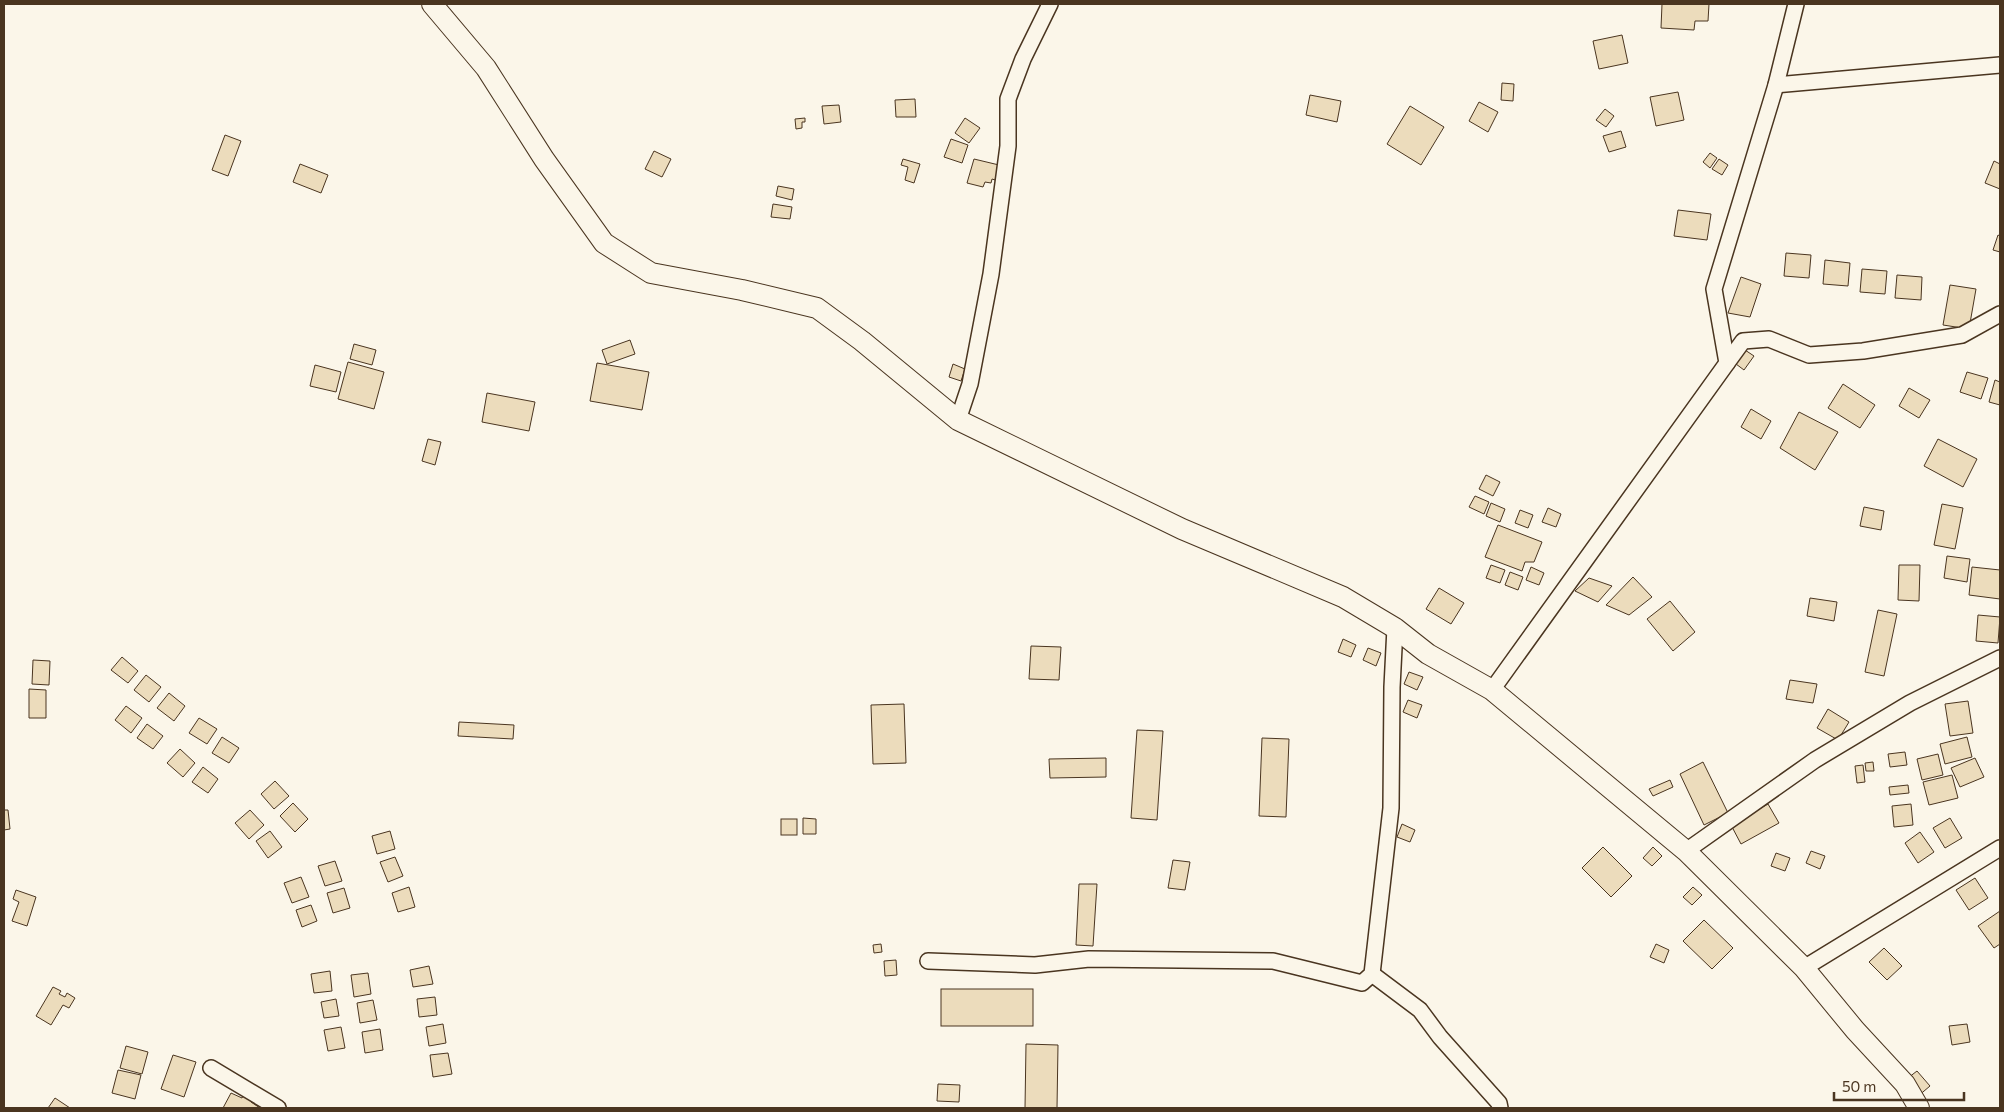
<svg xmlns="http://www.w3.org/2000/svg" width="2004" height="1112" font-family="Commissioner,sans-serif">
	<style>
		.building { fill: #ecdcbc; stroke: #4a3520 }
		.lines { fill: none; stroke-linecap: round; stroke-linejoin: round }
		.minor-casing { stroke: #4a3520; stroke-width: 18 }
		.tertiary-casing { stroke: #4a3520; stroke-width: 22 }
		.minor { stroke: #fbf6e9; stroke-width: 15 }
		.tertiary { stroke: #fbf6e9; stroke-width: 20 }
	</style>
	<rect width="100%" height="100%" fill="#fbf6e9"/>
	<g class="building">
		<path d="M1662,4H1709L1708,21H1695L1694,30L1661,28Z"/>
		<path d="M1622,35L1628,63L1599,69L1593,41Z"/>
		<path d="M1502,83L1514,84L1513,101L1501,100Z"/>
		<path d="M1678,92L1684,120L1656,126L1650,97Z"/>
		<path d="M1310,95L1341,101L1337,122L1306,115Z"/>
		<path d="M915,99L916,117H896L895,100Z"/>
		<path d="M1479,102L1498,112L1488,132L1469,121Z"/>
		<path d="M839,105L841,122L824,124L822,106Z"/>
		<path d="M1410,106L1444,127L1421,165L1387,144Z"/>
		<path d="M1605,109L1614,116L1606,127L1596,120Z"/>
		<path d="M805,118V122H802V128L796,129L795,119Z"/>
		<path d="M965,118L980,128L969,143L955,133Z"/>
		<path d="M1621,131L1626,147L1609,152L1603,136Z"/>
		<path d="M225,135L241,141L228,176L212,170Z"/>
		<path d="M951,139L968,145L962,163L944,157Z"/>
		<path d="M654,151L671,159L662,177L645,169Z"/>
		<path d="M1710,153L1717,158L1710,168L1703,162Z"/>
		<path d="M903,159L920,164L914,183L905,180L908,167L901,165Z"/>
		<path d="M974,159L999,165L995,180L992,179L991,183L985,182L983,187L967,183Z"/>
		<path d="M1719,159L1728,165L1722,175L1712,169Z"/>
		<path d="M1994,161L2000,164V189L1985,183Z"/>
		<path d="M300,164L328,175L321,193L293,182Z"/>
		<path d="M778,186L794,189L792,200L776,196Z"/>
		<path d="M773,204L792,207L790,219L771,217Z"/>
		<path d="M1678,210L1711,214L1707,240L1674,236Z"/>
		<path d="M1998,235L2000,236V252L1993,250Z"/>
		<path d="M1786,253L1811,255L1809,278L1784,276Z"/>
		<path d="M1825,260L1850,263L1848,286L1823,284Z"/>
		<path d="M1862,269L1887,271L1885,294L1860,292Z"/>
		<path d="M1897,275L1922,277L1921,300L1895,298Z"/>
		<path d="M1741,277L1761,284L1750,317L1728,313Z"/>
		<path d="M1950,285L1976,289L1969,329L1943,325Z"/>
		<path d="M630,340L635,354L607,364L602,350Z"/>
		<path d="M354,344L376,350L372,365L350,359Z"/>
		<path d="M1742,348L1754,356L1744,370L1732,361Z"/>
		<path d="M348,362L384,372L374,409L338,399Z"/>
		<path d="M597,363L649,372L642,410L590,401Z"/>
		<path d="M953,364L965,369L961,381L949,377Z"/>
		<path d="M315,365L341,372L336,392L310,386Z"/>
		<path d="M1967,372L1988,378L1981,399L1960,392Z"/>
		<path d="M1995,380L2000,382V405L1989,402Z"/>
		<path d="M1843,384L1875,405L1860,428L1828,408Z"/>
		<path d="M1909,388L1930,400L1919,418L1899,406Z"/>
		<path d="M487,393L535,402L529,431L482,422Z"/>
		<path d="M1751,409L1771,421L1761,439L1741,427Z"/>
		<path d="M1799,412L1838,432L1815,470L1780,448Z"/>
		<path d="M428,439L441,442L435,465L422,461Z"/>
		<path d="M1938,439L1977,459L1963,487L1924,466Z"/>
		<path d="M1486,475L1500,482L1493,496L1479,489Z"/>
		<path d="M1475,496L1489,502L1484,514L1469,507Z"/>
		<path d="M1491,503L1505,509L1500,522L1486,516Z"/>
		<path d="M1942,504L1963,508L1955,549L1934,545Z"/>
		<path d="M1864,507L1884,511L1881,530L1860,526Z"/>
		<path d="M1548,508L1561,514L1556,527L1542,522Z"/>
		<path d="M1520,510L1533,515L1528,528L1515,523Z"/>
		<path d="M1498,525L1542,542L1534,562H1525L1522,571L1485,557Z"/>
		<path d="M1947,556L1970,559L1967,582L1944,578Z"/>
		<path d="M1491,565L1505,570L1500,583L1486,578Z"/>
		<path d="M1899,565H1920L1919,601L1898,600Z"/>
		<path d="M1531,567L1544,573L1539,585L1526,580Z"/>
		<path d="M1972,567L2000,570V599L1969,595Z"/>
		<path d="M1510,572L1523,577L1518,590L1505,585Z"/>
		<path d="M1633,577L1652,597L1629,615L1606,605Z"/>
		<path d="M1589,578L1612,586L1598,602L1575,591Z"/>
		<path d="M1439,588L1464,603L1451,624L1426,609Z"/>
		<path d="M1810,598L1837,602L1834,621L1807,616Z"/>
		<path d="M1670,601L1695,632L1673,651L1647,619Z"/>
		<path d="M1878,610L1897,614L1884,676L1865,672Z"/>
		<path d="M1978,615L2000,617L1998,643L1976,641Z"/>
		<path d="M1343,639L1356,645L1351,657L1338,652Z"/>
		<path d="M1031,646L1061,647L1059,680L1029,679Z"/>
		<path d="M1368,648L1381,653L1376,666L1363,660Z"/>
		<path d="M122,657L138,671L128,683L111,670Z"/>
		<path d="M33,660L50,661L49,685L32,684Z"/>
		<path d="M1409,672L1423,677L1417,690L1404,684Z"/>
		<path d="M146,675L161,687L149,702L134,690Z"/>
		<path d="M1790,680L1817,684L1813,703L1786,699Z"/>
		<path d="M29,689L46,690V718H29Z"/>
		<path d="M169,693L185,706L174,721L157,708Z"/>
		<path d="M1408,700L1422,705L1417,718L1403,712Z"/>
		<path d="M1968,701L1973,733L1950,736L1945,704Z"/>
		<path d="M904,704L906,763L873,764L871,705Z"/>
		<path d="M126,706L142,718L131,733L115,720Z"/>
		<path d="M1828,709L1849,722L1838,740L1817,728Z"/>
		<path d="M199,718L217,729L207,744L189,733Z"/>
		<path d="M459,722L514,725L513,739L458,736Z"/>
		<path d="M147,724L163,736L153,749L137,738Z"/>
		<path d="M1137,730L1163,731L1157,820L1131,818Z"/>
		<path d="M222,737L239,748L229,763L212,753Z"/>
		<path d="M1967,737L1972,757L1945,764L1940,744Z"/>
		<path d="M1262,738L1289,739L1286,817L1259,816Z"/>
		<path d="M180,749L195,763L183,777L167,763Z"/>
		<path d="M1905,752L1907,765L1890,767L1888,754Z"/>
		<path d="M1938,754L1943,775L1922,780L1917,759Z"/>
		<path d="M1106,758V777L1050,778L1049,759Z"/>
		<path d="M1975,758L1984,777L1960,787L1951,768Z"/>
		<path d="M1703,762L1728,813L1704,825L1680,774Z"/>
		<path d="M1873,762L1874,771H1866L1865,763Z"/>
		<path d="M1863,765L1865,782L1857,783L1855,766Z"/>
		<path d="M203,767L218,779L208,793L192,782Z"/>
		<path d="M1952,775L1958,798L1929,805L1923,782Z"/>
		<path d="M1670,780L1673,787L1653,796L1649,789Z"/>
		<path d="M275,781L289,796L274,809L261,794Z"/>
		<path d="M1908,785L1909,793L1890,795L1889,787Z"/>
		<path d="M293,803L308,819L295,832L280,816Z"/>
		<path d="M1768,804L1779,823L1741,844L1731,825Z"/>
		<path d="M1911,804L1913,825L1894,827L1892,806Z"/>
		<path d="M4,810H8L10,829L4,830Z"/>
		<path d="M250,810L264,825L249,839L235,823Z"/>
		<path d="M803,818L816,819V834H803Z"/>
		<path d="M1950,818L1962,838L1945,848L1933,828Z"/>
		<rect x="781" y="819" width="16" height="16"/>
		<path d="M1402,824L1415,830L1410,842L1397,837Z"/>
		<path d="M270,831L282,847L268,858L256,841Z"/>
		<path d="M390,831L395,849L377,854L372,836Z"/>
		<path d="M1920,832L1934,852L1918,863L1905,843Z"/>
		<path d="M1603,847L1632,876L1611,897L1582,868Z"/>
		<path d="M1653,847L1662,856L1652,866L1643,858Z"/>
		<path d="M1811,851L1825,856L1820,869L1806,863Z"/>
		<path d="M1776,853L1790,858L1785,871L1771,866Z"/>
		<path d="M395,857L403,876L388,882L380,862Z"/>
		<path d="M1173,860L1190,862L1185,890L1168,888Z"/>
		<path d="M335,861L342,881L325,886L318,866Z"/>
		<path d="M301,877L309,897L292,903L284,883Z"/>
		<path d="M1975,878L1988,898L1969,910L1956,890Z"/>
		<path d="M1079,884H1097L1093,946L1076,945Z"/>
		<path d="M409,887L415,907L398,912L392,893Z"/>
		<path d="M1693,887L1702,895L1692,905L1683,897Z"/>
		<path d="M344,888L350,908L333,913L327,893Z"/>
		<path d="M16,890L36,897L27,926L12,921L19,902L13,899Z"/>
		<path d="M311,905L317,921L302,927L296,910Z"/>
		<path d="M2000,911V944L1994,948L1978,926Z"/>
		<path d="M1704,920L1733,948L1712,969L1683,941Z"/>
		<path d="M881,944L882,952L874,953L873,945Z"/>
		<path d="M1656,944L1669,950L1664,963L1650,957Z"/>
		<path d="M1884,948L1902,966L1887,980L1869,962Z"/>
		<path d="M896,960L897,975L885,976L884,961Z"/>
		<path d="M429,966L433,984L413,987L410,970Z"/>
		<path d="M330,971L332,991L314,993L311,974Z"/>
		<path d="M368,973L371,994L354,997L351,975Z"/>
		<path d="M53,987L61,991L59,994L65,997L67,993L75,998L69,1008L63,1005L51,1025L36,1016Z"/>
		<rect x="941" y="989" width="92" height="37"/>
		<path d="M435,997L437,1015L419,1017L417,999Z"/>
		<path d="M336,999L339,1016L324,1018L321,1002Z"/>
		<path d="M373,1000L377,1020L360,1023L357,1003Z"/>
		<path d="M443,1024L446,1043L429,1046L426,1027Z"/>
		<path d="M1967,1024L1970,1042L1952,1045L1949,1026Z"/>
		<path d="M341,1027L345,1048L328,1051L324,1030Z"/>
		<path d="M380,1029L383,1050L365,1053L362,1032Z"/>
		<path d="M1026,1044L1058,1045L1057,1108H1025Z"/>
		<path d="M126,1046L148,1052L142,1074L120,1068Z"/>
		<path d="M448,1053L452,1074L433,1077L430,1055Z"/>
		<path d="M173,1055L196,1062L184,1097L161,1089Z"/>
		<path d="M118,1070L141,1075L135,1099L112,1093Z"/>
		<path d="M1917,1071L1930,1086L1917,1097L1904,1081Z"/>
		<path d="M938,1084L960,1085L959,1102L937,1101Z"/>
		<path d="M231,1093L242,1098L244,1094L253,1098L251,1102L260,1108H223Z"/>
		<path d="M55,1098L70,1108H48Z"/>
	</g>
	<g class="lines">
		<defs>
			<g id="minor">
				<path d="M1776,85L2000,65"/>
				<path d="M1727,363L1743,341L1769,339L1809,355L1863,351L1962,335L2000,314"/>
				<path d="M958,420L970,384L991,274L1008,146V99L1023,59L1050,4"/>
				<path d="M1492,690L1727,363L1714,289L1776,85L1796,4"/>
				<path d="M1686,851L1815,760L1910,703L2000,658"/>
				<path d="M928,961L1035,965L1089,959L1273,961L1362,983L1372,974L1391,808L1392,687L1395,628"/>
				<path d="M1804,968L2000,848"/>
				<path d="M1372,974L1420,1010L1440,1037L1499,1103L1500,1108"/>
				<path d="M211,1068L278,1108"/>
			</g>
			<path id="tertiary" d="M432,4L486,68L544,159L604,243L651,273L742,290L817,308L862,341L958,420L1182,529L1343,597L1395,628L1428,654L1492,690L1686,851L1804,968L1855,1030L1905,1084L1919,1108"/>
		</defs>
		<use href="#minor" class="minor-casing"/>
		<use href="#tertiary" class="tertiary-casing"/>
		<use href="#minor" class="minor"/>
		<use href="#tertiary" class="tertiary"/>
	</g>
	<rect width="2004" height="1112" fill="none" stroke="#4a3520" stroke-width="10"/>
	<path d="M1834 1092v8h130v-8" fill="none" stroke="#4a3520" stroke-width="2.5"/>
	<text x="1842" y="1092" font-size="15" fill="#4a3520" stroke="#fbf6e9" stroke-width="4" paint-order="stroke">50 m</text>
</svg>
